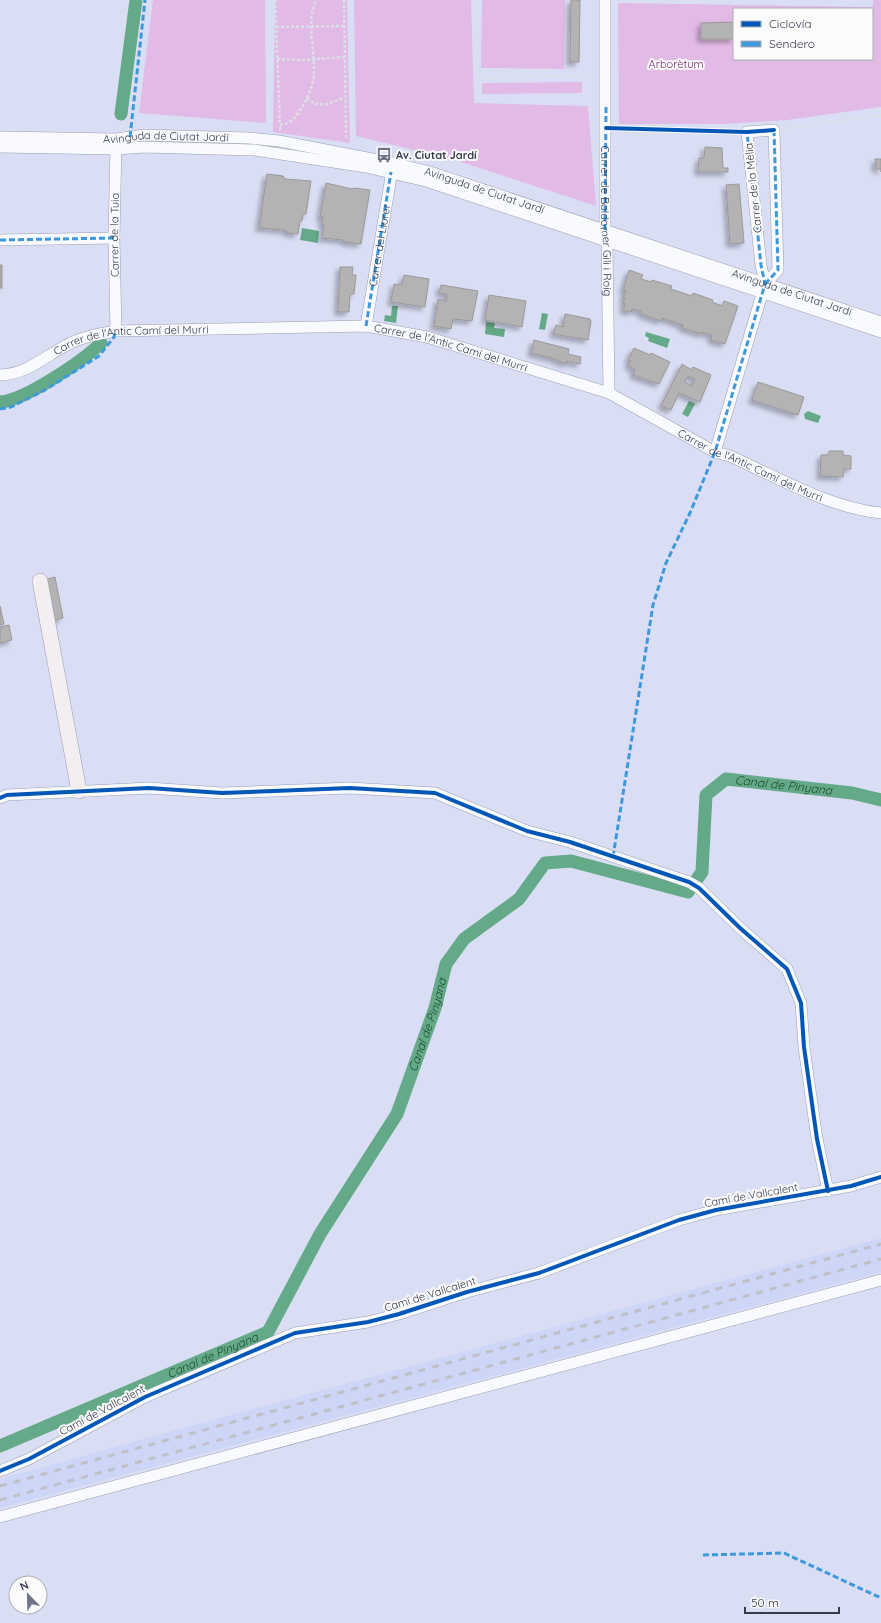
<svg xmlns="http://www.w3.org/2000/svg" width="881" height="1623" font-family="Quicksand,sans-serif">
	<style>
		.built { fill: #ced6f7 }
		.green { fill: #e2bae6; fill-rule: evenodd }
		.water { fill: #65aa88 }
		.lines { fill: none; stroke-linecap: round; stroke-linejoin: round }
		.canal { stroke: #65aa88; stroke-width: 13 }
		.building { fill: #b4b3b4; stroke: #999899; fill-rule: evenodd; filter: url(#shadow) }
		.street-casing { stroke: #9a9eb0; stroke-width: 12 }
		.secondary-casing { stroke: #9a9eb0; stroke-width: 16 }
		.path { stroke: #dddfe6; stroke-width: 2.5; stroke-dasharray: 3 2; stroke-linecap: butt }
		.street { stroke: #f9fafd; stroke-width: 11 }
		.secondary { stroke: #f2eef1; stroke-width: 15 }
		.rail { stroke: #bfc0c6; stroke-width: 3; stroke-dasharray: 7 7; stroke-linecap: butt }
		.quiet { stroke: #3e98dc; stroke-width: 3; stroke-dasharray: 6 3; stroke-linecap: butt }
		.cycleway-casing { stroke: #fbfbfb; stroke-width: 6 }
		.cycleway { stroke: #0057b8; stroke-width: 4 }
		.labels { text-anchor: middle; stroke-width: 4; stroke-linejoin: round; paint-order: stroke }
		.park-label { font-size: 11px; fill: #751e69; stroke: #fbfbfb }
		.street-label { font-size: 11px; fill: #353a4d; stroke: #fbfbfb }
		.poi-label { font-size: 11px; font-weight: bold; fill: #353a4d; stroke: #fbfbfb; text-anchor: start }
		.water-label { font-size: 12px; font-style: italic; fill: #1c4d2f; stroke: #fbfbfb }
	</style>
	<defs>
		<filter id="shadow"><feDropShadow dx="-3.5" dy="3.5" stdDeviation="2" flood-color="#0004"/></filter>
	</defs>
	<rect width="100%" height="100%" fill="#dadef4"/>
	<path class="built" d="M881,1238V1272L0,1508V1479L194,1425Z"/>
	<g class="green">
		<path d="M153,0H265L266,123L139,113Z"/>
		<path d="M275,0H347L350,143L273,132Z"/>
		<path d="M354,0H471L474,103L588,106L596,206L455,160L356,136Z"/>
		<path d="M482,0H565L564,69L481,68Z"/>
		<path d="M873,0H881V107L787,120L723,124H619L618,3L873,7ZM734,9H872V59H734Z"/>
		<path d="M582,82V93L482,94V83Z"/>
	</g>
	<g class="water">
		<path d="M302,228L319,231L318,243L300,240Z"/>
		<path d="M392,306H398L396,323L384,321L385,315L391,316Z"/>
		<path d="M542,313L548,314L545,330L539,329Z"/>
		<path d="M486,322L495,323L494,328L505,329L504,337L485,334Z"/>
		<path d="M646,332L670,339L667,348L648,341L649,338L645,336Z"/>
		<path d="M689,401L695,404L688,417L682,414Z"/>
		<path d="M808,411L821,416L818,423L805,419L804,414Z"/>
	</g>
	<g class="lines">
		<g class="canal">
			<path d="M121,114L136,0"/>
			<path d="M0,402C24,401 84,360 101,343"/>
			<path id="s1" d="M0,1446L268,1332L320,1234L397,1114L435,1008L446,964L464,939L519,899L545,863L571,861L688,892L702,872L706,795L726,779L852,793L881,800"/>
		</g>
	</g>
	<g class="building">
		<path d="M571,0H580L579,62H570Z"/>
		<path d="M734,22V39H701V23Z"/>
		<path d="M705,147L722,148L723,168H728V172H698L699,158H704Z"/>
		<path d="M875,159H881V172V169H876Z"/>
		<path d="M267,174L283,176L285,179L311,181L306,214H303L302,221H300L298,234L288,233L285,230L259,228Z"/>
		<path d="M326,183L352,189L354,188L370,190L361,244L345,242L343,240L322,238L324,225L322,224L323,217H320Z"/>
		<path d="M739,184L744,243L730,244L726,185Z"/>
		<rect x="0" y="265" width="2" height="23"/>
		<path d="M340,267H353L352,275H356L354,294H350L349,312H338Z"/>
		<path d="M629,270L643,275L641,279L651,282L652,280L672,286L671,289L692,296L693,293L713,300L712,302L722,306L724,301L738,306L725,344L711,340L712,335L702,332V334L682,328L683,325L662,318L661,321L641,314L642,312L632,309L631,312L623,310L625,304L623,303L625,298H623L626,291L623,290Z"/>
		<path d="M404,275L429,279L425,307L391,302L394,284L402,285Z"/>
		<path d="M441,285L478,291L472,321L453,319L451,329L434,326L438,299L446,301L447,294L439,293Z"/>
		<path d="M489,295L526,301L522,327L485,320Z"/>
		<path d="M565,314L590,319L591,322L588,340L553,334L556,325L563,327Z"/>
		<path d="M534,340L569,349L568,354L581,357L580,364L566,361V364L552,358L531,353Z"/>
		<path d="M634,348L650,355L651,353L670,362L659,384L633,375L635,369L628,366L631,361L628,360Z"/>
		<path d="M682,364L692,370L693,367L711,375L700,402L679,393L671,410L661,406ZM688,376L695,379L692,386L685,382Z"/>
		<path d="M758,382L804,397L798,415L752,400Z"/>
		<path d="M829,451H843V455L851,456V469H844L843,477L820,476L821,455H829Z"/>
		<path d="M55,577L63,618L51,621L44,580Z"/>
		<path d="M0,606L4,624L0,625Z"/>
		<path d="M9,625L12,640L0,643V627Z"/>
	</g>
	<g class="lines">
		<defs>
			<g id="street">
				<path id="s2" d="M605,0V230L607,241L609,393"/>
				<path id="s3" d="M0,137L116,139L144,135L248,138L279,141L393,163L430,172L881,322"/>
				<path d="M0,147L116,149L144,147L254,150L366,167L426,181L881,332"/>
				<path d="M0,240L114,238"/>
				<path id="s4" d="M366,326L393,165"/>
				<path id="s5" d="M116,331L114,238L116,142"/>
				<path id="s6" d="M0,375C26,374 43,358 65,346C81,337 98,334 116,331L366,326L427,337L609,393L715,452L730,456C776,477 830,508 881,513"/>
				<path d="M715,452L765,284L761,265L747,132L774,130L778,270L765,284"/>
				<path d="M0,798L7,795L149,788L222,793L350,788L435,793L527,831L570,842L689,882L699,888L740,928L787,969L801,1003L804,1047L817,1139L828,1191"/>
				<path d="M0,1471L29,1459L145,1397L295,1333L368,1322L399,1314L467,1292L539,1273L679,1220L716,1210L851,1186L881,1177"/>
				<path d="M0,1517L881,1280"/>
			</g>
			<path id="secondary" d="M40,581L79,791"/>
		</defs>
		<use href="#street" class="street-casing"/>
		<use href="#secondary" class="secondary-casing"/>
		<g class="path">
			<path d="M275,0L280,125"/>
			<path d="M344,0L346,138"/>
			<path d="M475,0L476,78L589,75"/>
			<path d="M276,27L344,26"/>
			<path d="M277,59L303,60L345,57"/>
			<path d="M307,98C319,110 331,103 345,97"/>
			<path d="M616,128L737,132"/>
			<path d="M784,129L881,115"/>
			<path d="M280,130V125C283,124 286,124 289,122C300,117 314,86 314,74C315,49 306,24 316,0"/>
		</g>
		<use href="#street" class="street"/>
		<use href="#secondary" class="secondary"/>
		<g class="rail">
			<path d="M0,1486L881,1244"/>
			<path d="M0,1500L881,1259"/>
		</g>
		<g class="quiet">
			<path d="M130,137L145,0"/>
			<path d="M605,230L606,107"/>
			<path d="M0,240L114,238"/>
			<path d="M765,284L778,270L774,130L770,131"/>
			<path d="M366,326L391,172"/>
			<path d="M0,409L11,407L45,390L99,356L114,337L116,331"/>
			<path d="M613,857L653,605L666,563L690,513L715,452L765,284L761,265L747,132H750"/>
			<path d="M703,1555L784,1553L881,1598"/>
		</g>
		<defs>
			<g id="cycleway">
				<path d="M606,128L747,132L774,130"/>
				<path d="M0,798L7,795L149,788L222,793L350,788L435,793L527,831L570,842L689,882L699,888L740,928L787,969L801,1003L804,1047L817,1139L828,1191"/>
				<path d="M0,1471L29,1459L145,1397L295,1333L368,1322L399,1314L467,1292L539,1273L679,1220L716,1210L851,1186L881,1177"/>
			</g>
		</defs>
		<use href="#cycleway" class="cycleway-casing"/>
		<use href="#cycleway" class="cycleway"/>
	</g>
	<defs>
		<symbol id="bus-bare" viewBox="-9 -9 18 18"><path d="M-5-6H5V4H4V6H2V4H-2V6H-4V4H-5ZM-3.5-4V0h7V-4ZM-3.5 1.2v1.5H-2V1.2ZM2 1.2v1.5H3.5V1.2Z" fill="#6f7387" stroke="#fbfbfb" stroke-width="2.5" paint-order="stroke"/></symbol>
	</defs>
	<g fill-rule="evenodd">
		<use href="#bus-bare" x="373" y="144" width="22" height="22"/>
	</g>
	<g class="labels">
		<g class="park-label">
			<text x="676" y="68">Arborètum</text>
		</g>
		<g class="street-label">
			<text dy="4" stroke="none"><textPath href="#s3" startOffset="166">Avinguda de Ciutat Jardí</textPath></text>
			<text transform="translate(753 188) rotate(-96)" y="4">Carrer de la Mèlia</text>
			<text dy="4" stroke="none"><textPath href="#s3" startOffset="491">Avinguda de Ciutat Jardí</textPath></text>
			<text dy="4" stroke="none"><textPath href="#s2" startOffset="221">Carrer de Baldomer Gili i Roig</textPath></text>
			<text dy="4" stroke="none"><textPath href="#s5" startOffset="96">Carrer de la Tuia</textPath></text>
			<text dy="4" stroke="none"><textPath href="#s4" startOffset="82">Carrer del Llorer</textPath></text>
			<text dy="4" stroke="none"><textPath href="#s3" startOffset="815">Avinguda de Ciutat Jardí</textPath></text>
			<text dy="4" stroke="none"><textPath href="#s6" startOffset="139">Carrer de l'Antic Camí del Murri</textPath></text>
			<text dy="4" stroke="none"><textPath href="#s6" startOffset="463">Carrer de l'Antic Camí del Murri</textPath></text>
			<text dy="4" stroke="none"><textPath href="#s6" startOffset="787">Carrer de l'Antic Camí del Murri</textPath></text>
			<text transform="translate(751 1195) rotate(-10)" y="4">Camí de Vallcalent</text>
			<text transform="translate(430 1294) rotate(-17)" y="4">Camí de Vallcalent</text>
			<text transform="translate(102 1410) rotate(-28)" y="4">Camí de Vallcalent</text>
		</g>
		<g class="poi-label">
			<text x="396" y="159">Av. Ciutat Jardí</text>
		</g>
		<g class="water-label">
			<text dy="4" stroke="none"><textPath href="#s1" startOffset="1178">Canal de Pinyana</textPath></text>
			<text dy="4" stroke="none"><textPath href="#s1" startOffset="639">Canal de Pinyana</textPath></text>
			<text dy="4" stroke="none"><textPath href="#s1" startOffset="231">Canal de Pinyana</textPath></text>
		</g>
	</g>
	<rect x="733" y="8" width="140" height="52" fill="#fbfbfb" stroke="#acaeb5"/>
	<rect x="741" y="21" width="20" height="6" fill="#0057b8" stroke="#acaeb5"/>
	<text x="769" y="28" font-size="12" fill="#353a4d">Ciclovía</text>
	<rect x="741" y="41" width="20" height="6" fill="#3e98dc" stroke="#acaeb5"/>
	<text x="769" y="48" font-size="12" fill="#353a4d">Sendero</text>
	<g transform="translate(28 1595) rotate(337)"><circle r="19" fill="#fbfbfb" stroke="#acaeb5"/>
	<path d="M0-3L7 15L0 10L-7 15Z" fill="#6f7387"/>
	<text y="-6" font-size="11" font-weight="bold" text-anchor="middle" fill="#353a4d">N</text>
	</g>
	<path d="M745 1607v6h94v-6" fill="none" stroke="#353a4d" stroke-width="2"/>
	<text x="751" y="1607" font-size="12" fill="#353a4d" stroke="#fbfbfb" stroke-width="3" paint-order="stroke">50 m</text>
</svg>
